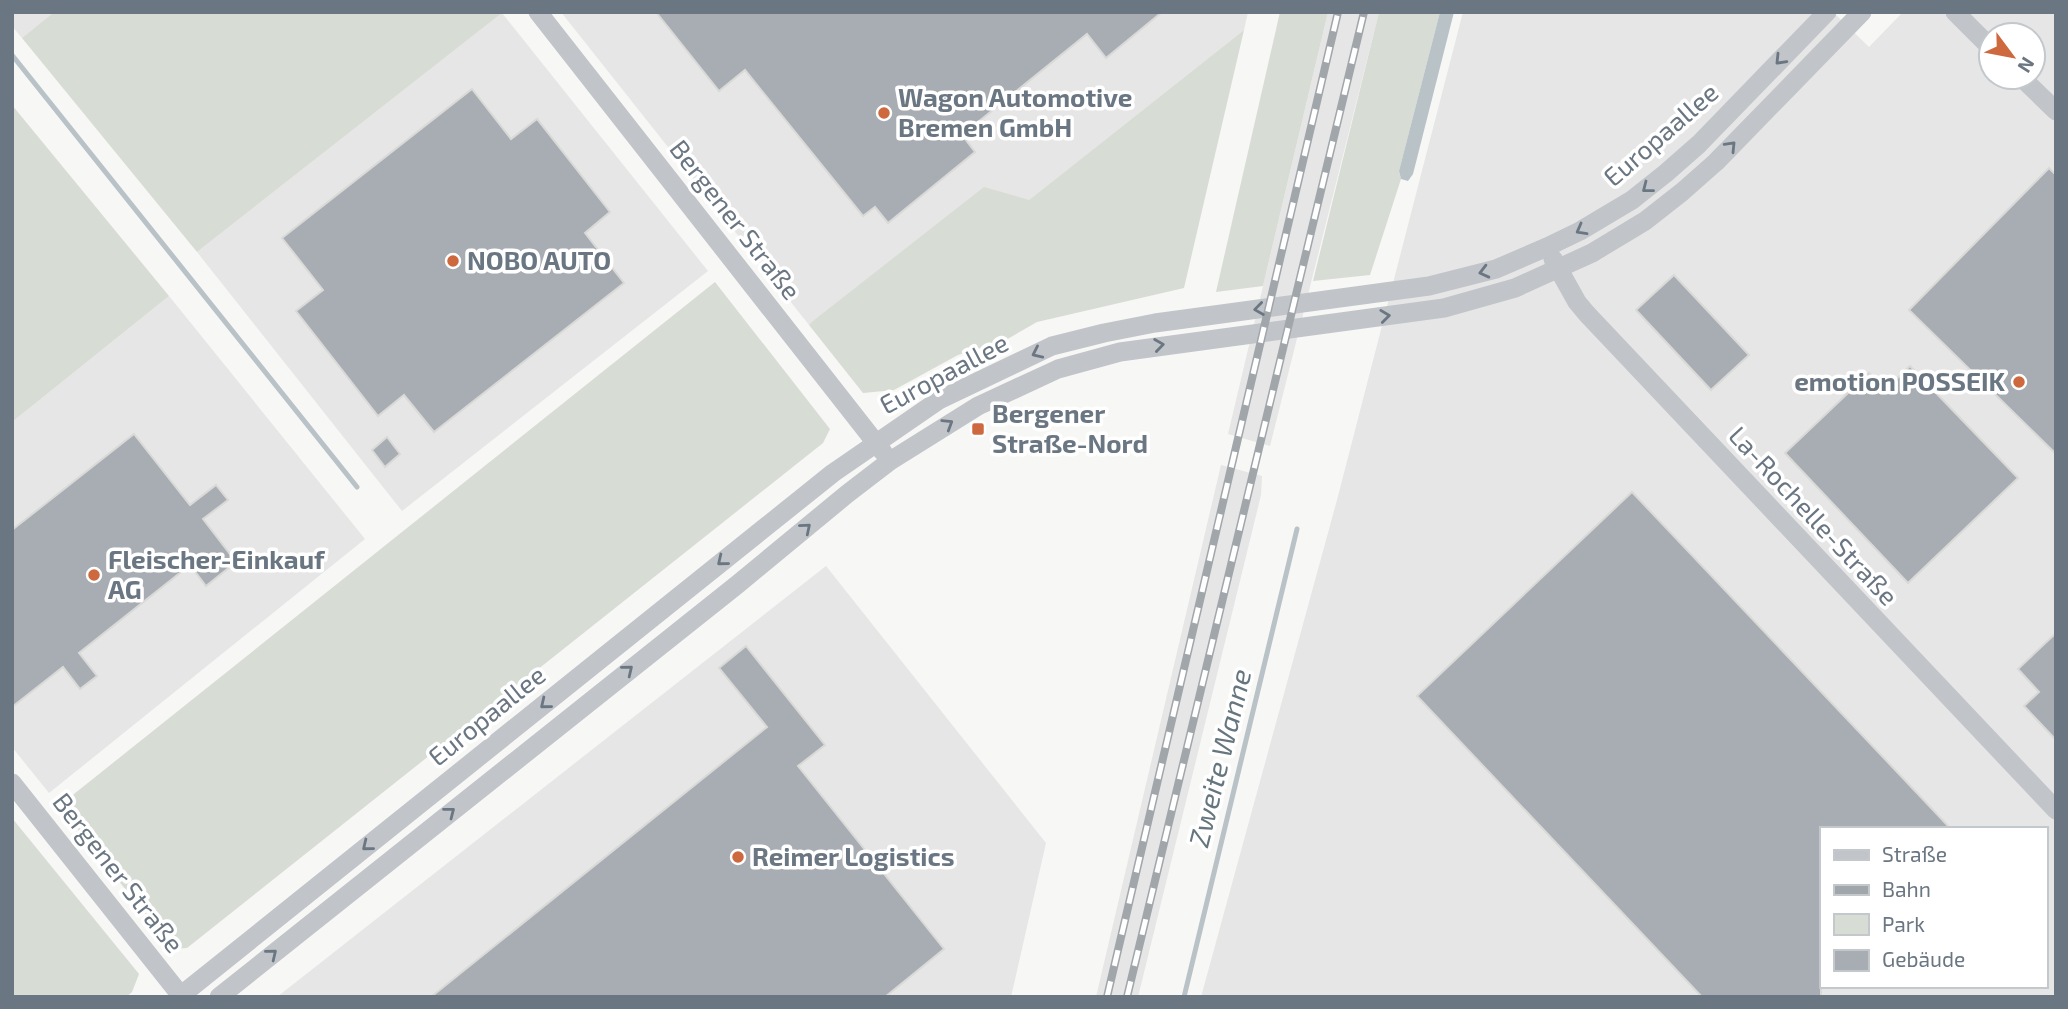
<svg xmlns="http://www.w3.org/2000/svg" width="2068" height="1009" font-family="'Exo 2',sans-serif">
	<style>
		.built { fill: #e5e6e5; fill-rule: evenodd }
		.green { fill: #d7dcd5 }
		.water { fill: #b9c2c7 }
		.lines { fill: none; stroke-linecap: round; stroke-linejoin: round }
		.stream { stroke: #b9c2c7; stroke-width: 5 }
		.building { fill: #a7adb3; stroke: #d9d9d7; stroke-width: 2 }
		.minor { stroke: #c1c4c8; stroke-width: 19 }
		.rail-casing { stroke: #a1a6ab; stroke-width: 8 }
		.rail { stroke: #fff; stroke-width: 5; stroke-dasharray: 16; stroke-linecap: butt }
		.oneway { stroke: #6a7682 }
		.poi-dot { fill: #cd683f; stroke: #fff; stroke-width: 2.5 }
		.labels { text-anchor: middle; stroke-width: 7; stroke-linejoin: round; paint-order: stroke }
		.poi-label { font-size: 26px; font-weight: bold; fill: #6a7682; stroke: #fff; text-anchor: start }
		.street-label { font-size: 26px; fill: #6a7682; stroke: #fff }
		.water-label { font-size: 28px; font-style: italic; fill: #66767e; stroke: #fff }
	</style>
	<rect width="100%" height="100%" fill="#f7f7f5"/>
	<g class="built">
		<path d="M12,12H54L22,38L12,26Z"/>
		<path d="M561,12H1248L1244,30L1029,200L809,325Z"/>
		<path d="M1328,12H1379L1270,446L1228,434Z"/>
		<path d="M1463,12H1833L1869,47L1903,12H2056V997H1201L1337,500ZM1991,35H2033V77H1991ZM1821,829H2045V986H1821Z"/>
		<path d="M502,13L708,271L402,511L197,252Z"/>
		<path d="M169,296L365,539L49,793L12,747V422Z"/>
		<path d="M1221,465L1262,476L1261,495L1138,997H1096Z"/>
		<path d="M826,566L1046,843L1011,997H277Z"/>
	</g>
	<g class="green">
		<path d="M54,12H502V13L197,252L22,38Z"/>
		<path d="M1280,12H1328L1263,286L1216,292Z"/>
		<path d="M1379,12H1440L1399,171L1401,179L1370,275L1313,281Z"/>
		<path d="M1244,30L1184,288L1037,322L1004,341L958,355L894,390L863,393L809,325L813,321L984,187L1029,200Z"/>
		<path d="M12,105L169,296L12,422Z"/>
		<path d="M715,282L830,429L823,443L187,948L173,949L59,806Z"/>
		<path d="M12,818L139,974L132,992L126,997H12Z"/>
	</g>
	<path class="water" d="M1440,12H1454L1413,174L1408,181L1401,179L1399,171Z"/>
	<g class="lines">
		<g class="stream">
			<path d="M12,55L357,487"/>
			<path d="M1184,997L1297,529"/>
		</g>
	</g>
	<g class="building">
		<path d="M656,12H1162L1106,58L1087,34L962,135L975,152L888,223L875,207L863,216L745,70L719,91Z"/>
		<path d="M472,89L511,139L537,119L610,212L585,233L624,283L434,432L404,395L378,416L296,311L323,290L282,238Z"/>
		<path d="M2049,168L2056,175V454L1909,310Z"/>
		<path d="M1674,275L1749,355L1711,390L1636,310Z"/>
		<path d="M1910,366L2018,478L1908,583L1785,453L1869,373L1885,390Z"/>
		<path d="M134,434L190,505L216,485L228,500L203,519L236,562L206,586L190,565L79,653L97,676L80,689L63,667L12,707V530Z"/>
		<path d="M387,437L400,454L385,467L372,450Z"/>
		<path d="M1632,492L1951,829H1821V997H1702L1417,696Z"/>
		<path d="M2056,633V740L2024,706L2039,692L2018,669Z"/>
		<path d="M746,646L825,745L798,766L944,949L885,997H431L767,727L719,668Z"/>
	</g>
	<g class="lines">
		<g class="minor">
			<path d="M538,12L883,452"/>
			<path d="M1955,12L1991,48"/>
			<path d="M2021,77L2056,111"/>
			<path d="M1553,259L1577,302L1587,314L2056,810"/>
			<path d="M12,783L182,997"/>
			<path d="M179,997L833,473L939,400L1052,346L1104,333L1155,323L1429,286L1496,269L1547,247L1580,231L1632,200L1666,173L1699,144L1827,12"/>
			<path d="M219,997L738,584L847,494L890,461L978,406L1058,369L1120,352L1444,308L1515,288L1592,253L1645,221L1682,192L1716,162L1862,12"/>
		</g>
		<defs>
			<g id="rail">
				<path d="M1107,997L1338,12"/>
				<path d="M1127,997L1364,12"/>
			</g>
		</defs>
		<use href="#rail" class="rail-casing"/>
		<use href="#rail" class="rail"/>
	</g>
	<defs><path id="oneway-chevron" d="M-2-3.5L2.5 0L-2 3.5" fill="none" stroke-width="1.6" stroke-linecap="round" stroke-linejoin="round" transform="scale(1.75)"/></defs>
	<g class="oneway">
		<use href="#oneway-chevron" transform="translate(1780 60) rotate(134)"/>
		<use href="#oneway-chevron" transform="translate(1731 146) rotate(-46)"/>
		<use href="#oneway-chevron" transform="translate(1647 188) rotate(142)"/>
		<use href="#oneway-chevron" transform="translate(1581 230) rotate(151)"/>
		<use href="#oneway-chevron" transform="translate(1484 272) rotate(166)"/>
		<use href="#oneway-chevron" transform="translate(1259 309) rotate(172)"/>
		<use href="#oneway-chevron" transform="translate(1385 316) rotate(-7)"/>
		<use href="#oneway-chevron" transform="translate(1159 345) rotate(-8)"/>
		<use href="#oneway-chevron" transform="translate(1037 353) rotate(155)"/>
		<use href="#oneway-chevron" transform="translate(948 424) rotate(-32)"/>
		<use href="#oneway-chevron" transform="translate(806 528) rotate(-40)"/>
		<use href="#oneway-chevron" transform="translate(722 561) rotate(141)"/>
		<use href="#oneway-chevron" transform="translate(628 670) rotate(-39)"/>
		<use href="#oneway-chevron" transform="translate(545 704) rotate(141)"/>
		<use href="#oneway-chevron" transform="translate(450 812) rotate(-38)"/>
		<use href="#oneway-chevron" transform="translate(367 846) rotate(141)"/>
		<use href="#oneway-chevron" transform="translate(272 954) rotate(-39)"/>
	</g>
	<g class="poi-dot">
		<circle cx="884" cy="113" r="7"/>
		<circle cx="453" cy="261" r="7"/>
		<circle cx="2019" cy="382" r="7"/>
		<rect x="971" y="422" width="14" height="14" rx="3.5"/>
		<circle cx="94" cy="575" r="7"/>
		<circle cx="738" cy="857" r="7"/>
	</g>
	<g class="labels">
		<g class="poi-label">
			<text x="898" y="107">Wagon Automotive<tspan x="898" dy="30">Bremen GmbH</tspan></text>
			<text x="467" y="270">NOBO AUTO</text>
			<text x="2005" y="391" text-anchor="end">emotion POSSEIK</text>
			<text x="992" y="423">Bergener<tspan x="992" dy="30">Straße-Nord</tspan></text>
			<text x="108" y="569">Fleischer-Einkauf<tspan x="108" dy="30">AG</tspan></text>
			<text x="752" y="866">Reimer Logistics</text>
		</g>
		<g class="street-label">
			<text transform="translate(1661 135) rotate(-41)" y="9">Europaallee</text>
			<text transform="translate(735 220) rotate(52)" y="9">Bergener Straße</text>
			<text transform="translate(944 374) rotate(-28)" y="9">Europaallee</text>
			<text transform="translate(1813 516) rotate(47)" y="9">La-Rochelle-Straße</text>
			<text transform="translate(487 716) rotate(-39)" y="9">Europaallee</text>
			<text transform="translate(118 873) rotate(52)" y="9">Bergener Straße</text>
		</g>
		<g class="water-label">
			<text transform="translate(1220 758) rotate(-76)" y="10">Zweite Wanne</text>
		</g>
	</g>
	<rect width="2068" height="1009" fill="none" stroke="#6a7682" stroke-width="28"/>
	<rect x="1820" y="827" width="228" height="161" fill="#ffffff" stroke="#c3c8cd" stroke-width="2"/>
	<rect x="1834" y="850" width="35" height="10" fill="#c1c4c8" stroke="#c3c8cd" stroke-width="2"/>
	<text x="1882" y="862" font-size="21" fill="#6a7682">Straße</text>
	<rect x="1834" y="885" width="35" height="10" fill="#a1a6ab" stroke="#c3c8cd" stroke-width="2"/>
	<text x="1882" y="897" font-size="21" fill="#6a7682">Bahn</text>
	<rect x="1834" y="914" width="35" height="21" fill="#d7dcd5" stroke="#c3c8cd" stroke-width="2"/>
	<text x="1882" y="932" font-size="21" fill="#6a7682">Park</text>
	<rect x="1834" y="950" width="35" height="21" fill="#a7adb3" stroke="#c3c8cd" stroke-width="2"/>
	<text x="1882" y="967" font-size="21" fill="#6a7682">Gebäude</text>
	<g transform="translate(2012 56) rotate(122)"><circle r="33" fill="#ffffff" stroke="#c3c8cd" stroke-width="2"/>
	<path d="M0-5L12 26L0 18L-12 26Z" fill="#cd683f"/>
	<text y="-10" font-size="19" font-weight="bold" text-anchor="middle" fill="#6a7682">N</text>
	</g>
</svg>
